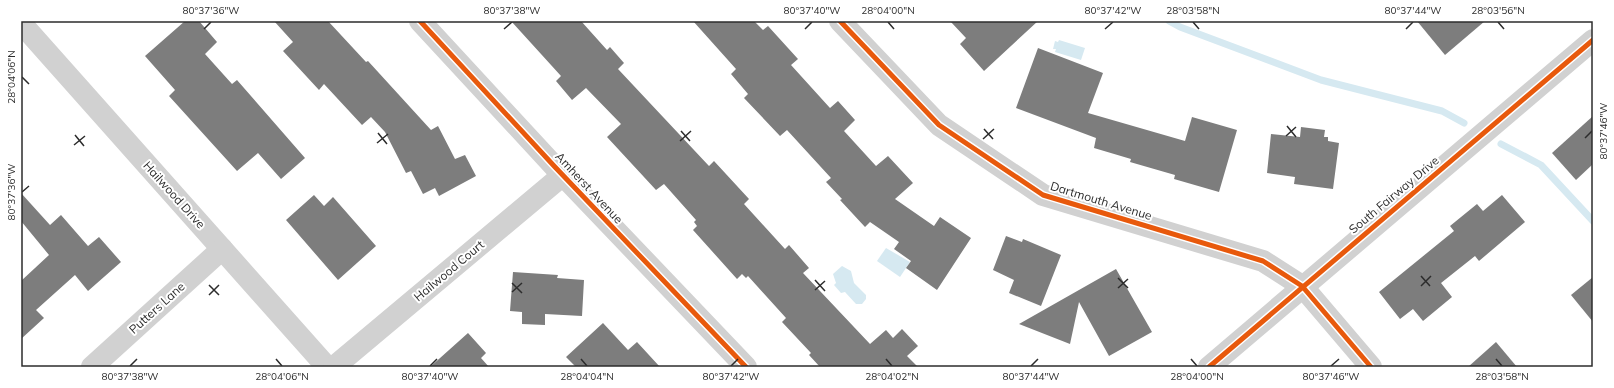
<svg xmlns="http://www.w3.org/2000/svg" width="1614" height="388" font-family="Mulish,sans-serif">
	<style>
		.water { fill: #d6e9f1 }
		.lines { fill: none; stroke-linecap: round; stroke-linejoin: round }
		.stream { stroke: #d6e9f1; stroke-width: 7 }
		.building { fill: #7d7d7d }
		.minor { stroke: #d1d1d1; stroke-width: 22 }
		.cycleway-casing { stroke: #fff; stroke-width: 8 }
		.cycleway { stroke: #e8590c; stroke-width: 5 }
		.ticks { fill: none; stroke: #2c2c2c; stroke-width: 1.5 }
		.labels { text-anchor: middle; stroke-width: 4; stroke-linejoin: round; paint-order: stroke }
		.street-label { font-size: 12px; fill: #2c2c2c; stroke: #fff }
		.neatline { fill: none; stroke: #2c2c2c; stroke-width: 1.5 }
		.ticks-label { font-size: 10px; text-anchor: middle; fill: #2c2c2c }
	</style>
	<rect width="100%" height="100%" fill="#fff"/>
	<g class="water">
		<path d="M1059,40L1085,48L1081,60L1055,52L1056,49H1053L1055,41L1058,42Z"/>
		<path d="M886,248L910,262L900,277L877,261Z"/>
		<path d="M842,266L851,271L854,283L866,295V299L862,304H856L845,292L841,293L834,285L836,283L833,274Z"/>
	</g>
	<g class="lines">
		<g class="stream">
			<path d="M1169,21L1180,27L1321,80L1442,111L1464,123"/>
			<path d="M1501,144L1541,165L1593,221"/>
		</g>
	</g>
	<g class="building">
		<path d="M185,21H199L217,42L205,54L232,84L237,80L305,158L281,179L258,153L237,171L169,96L175,90L145,56Z"/>
		<path d="M274,21H328L366,62L368,61L431,130L438,126L455,159L465,155L476,176L439,196L435,188L423,194L411,171L406,173L385,132L371,117L362,125L324,84L319,90L283,51L293,42Z"/>
		<path d="M511,21H581L607,50L610,47L624,63L618,69L709,166L714,161L749,199L744,204L785,249L789,245L809,268L803,273L870,344L886,330L893,338L902,329L918,346L907,356L918,367H820L809,355L811,353L782,322L786,318L748,276L746,278L742,274L737,279L693,230L697,226L694,222L696,220L664,184L656,190L607,137L621,124L586,88L572,100L556,81L561,76Z"/>
		<path d="M693,21H754L763,30L768,26L798,59L791,65L830,108L838,101L855,120L844,131L876,166L888,156L913,183L895,199L934,226L940,217L971,238L937,290L906,268L911,261L894,249L899,242L870,222L865,227L840,200L842,199L826,182L831,178L787,130L780,136L744,98L748,94L731,74L736,69Z"/>
		<path d="M950,21H1038L984,71L960,44L966,38Z"/>
		<path d="M1417,21H1485L1445,55Z"/>
		<path d="M1038,48L1103,73L1088,113L1185,141L1192,117L1237,130L1219,192L1174,179L1175,175L1130,162L1131,159L1094,148L1096,138L1016,108Z"/>
		<path d="M1593,116V164L1576,180L1552,153Z"/>
		<path d="M1301,127L1325,130L1324,137H1328V141L1339,143L1333,189L1294,184L1295,177L1267,173L1271,134L1300,137Z"/>
		<path d="M21,193L50,225L61,215L88,246L99,237L121,262L88,291L75,275L36,310L44,318L21,339V281L49,255L21,221Z"/>
		<path d="M314,195L324,206L333,197L376,246L338,280L286,220Z"/>
		<path d="M1502,195L1525,222L1479,261L1475,256L1441,283L1452,297L1423,321L1413,309L1400,319L1379,292L1454,231L1450,226L1477,204L1483,211Z"/>
		<path d="M1006,236L1022,242L1023,239L1061,255L1041,306L1009,293L1014,280L993,270Z"/>
		<path d="M1116,269L1152,332L1109,356L1079,302L1070,344L1019,324Z"/>
		<path d="M513,272L558,275L557,278L584,280L582,316L545,314V325L522,324V312L510,311Z"/>
		<path d="M1593,277V322L1571,295Z"/>
		<path d="M603,323L628,350L637,342L660,367H576L566,357Z"/>
		<path d="M468,333L486,353L481,358L489,367H430Z"/>
		<path d="M1496,342L1517,367H1468Z"/>
	</g>
	<g class="lines">
		<g class="minor">
			<path d="M420,21L555,167L746,367"/>
			<path d="M840,21L939,125L1043,195L1263,261L1302,286L1371,367"/>
			<path d="M21,23L327,367"/>
			<path d="M92,367L222,249"/>
			<path d="M334,367L563,175"/>
			<path d="M1209,367L1593,40"/>
		</g>
		<defs>
			<g id="cycleway">
				<path d="M420,21L555,167L746,367"/>
				<path d="M840,21L939,125L1043,195L1263,261L1302,286L1371,367"/>
				<path d="M1209,367L1593,40"/>
			</g>
		</defs>
		<use href="#cycleway" class="cycleway-casing"/>
		<use href="#cycleway" class="cycleway"/>
	</g>
	<path class="ticks" d="M888,22L894,29M1193,22L1199,29M1498,22L1504,29M204,29L211,22M504,29L512,22M805,29L812,22M1105,29L1113,22M1406,29L1413,22M22,77L29,84M1287,126L1296,137M984,129L993,139M681,131L690,141M378,133L387,144M75,135L84,146M1286,136L1296,127M1585,138L1592,131M983,139L994,129M680,141L691,131M377,143L388,134M74,145L85,136M22,192L29,186M1421,276L1430,286M1118,278L1128,288M815,280L825,291M512,283L522,293M209,285L219,295M1421,286L1431,276M1118,288L1128,279M815,290L825,281M512,292L522,283M209,295L219,285M276,359L282,366M581,359L587,366M886,359L892,366M1191,359L1197,366M1496,359L1502,366M130,366L137,359M430,366L437,359M731,366L738,359M1031,366L1038,359M1331,366L1339,359"/>
	<g class="labels">
		<g class="street-label">
			<text transform="translate(589 188) rotate(47)" y="4">Amherst Avenue</text>
			<text transform="translate(174 195) rotate(48)" y="4">Hailwood Drive</text>
			<text transform="translate(1394 195) rotate(-40)" y="4">South Fairway Drive</text>
			<text transform="translate(1101 201) rotate(17)" y="4">Dartmouth Avenue</text>
			<text transform="translate(449 271) rotate(-40)" y="4">Hailwood Court</text>
			<text transform="translate(157 308) rotate(-42)" y="4">Putters Lane</text>
		</g>
	</g>
	<rect width="1614" height="388" fill="none" stroke="#ffffff" stroke-width="44"/>
	<rect x="22" y="22" width="1570" height="344" class="neatline"/>
	<g class="ticks-label">
		<text x="211" y="14">80°37'36"W</text>
		<text x="512" y="14">80°37'38"W</text>
		<text x="812" y="14">80°37'40"W</text>
		<text x="888" y="14">28°04'00"N</text>
		<text x="1113" y="14">80°37'42"W</text>
		<text x="1193" y="14">28°03'58"N</text>
		<text x="1413" y="14">80°37'44"W</text>
		<text x="1498" y="14">28°03'56"N</text>
		<text transform="translate(11 77) rotate(-90)" y="4">28°04'06"N</text>
		<text transform="translate(1603 131) rotate(-90)" y="4">80°37'46"W</text>
		<text transform="translate(11 192) rotate(-90)" y="4">80°37'36"W</text>
		<text x="130" y="380">80°37'38"W</text>
		<text x="282" y="380">28°04'06"N</text>
		<text x="430" y="380">80°37'40"W</text>
		<text x="587" y="380">28°04'04"N</text>
		<text x="731" y="380">80°37'42"W</text>
		<text x="892" y="380">28°04'02"N</text>
		<text x="1031" y="380">80°37'44"W</text>
		<text x="1197" y="380">28°04'00"N</text>
		<text x="1331" y="380">80°37'46"W</text>
		<text x="1502" y="380">28°03'58"N</text>
	</g>
</svg>
